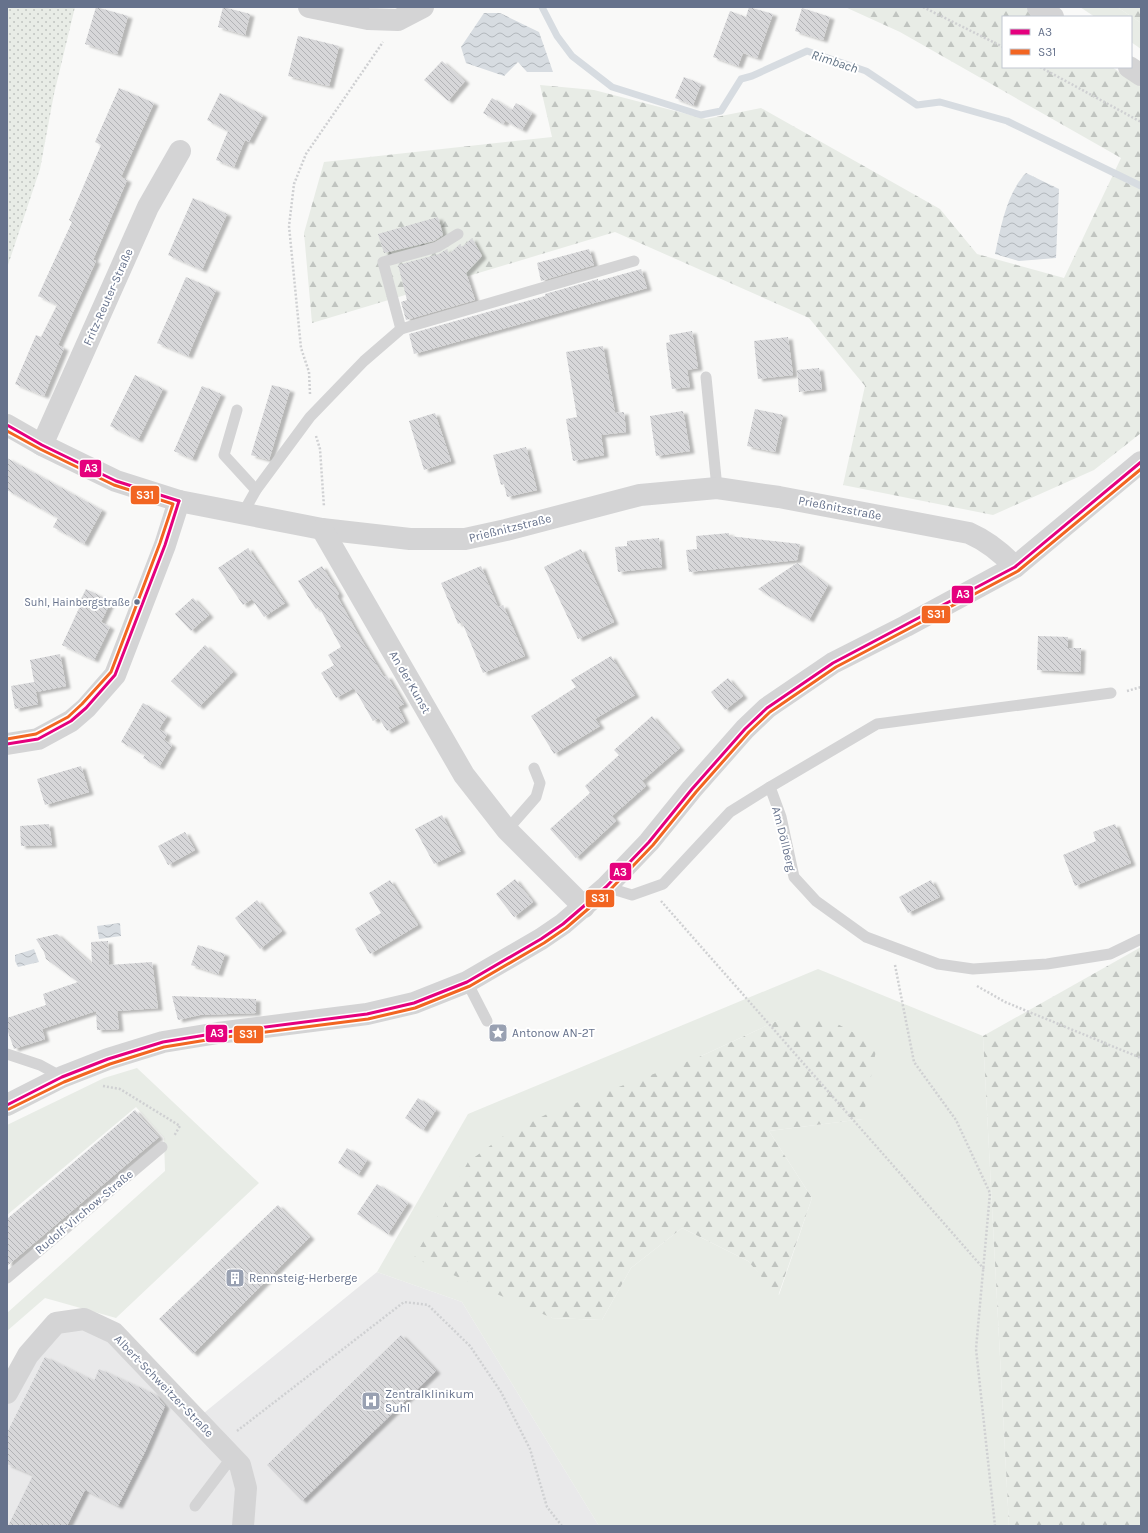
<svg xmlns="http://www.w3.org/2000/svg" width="1148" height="1533" font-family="Karla,sans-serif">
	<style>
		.built { fill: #e9e9ea }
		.grass { fill: #e8ece6; fill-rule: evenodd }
		.forest { fill: url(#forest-firs) }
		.garden { fill: url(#garden-dots) }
		.water { fill: url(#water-waves) }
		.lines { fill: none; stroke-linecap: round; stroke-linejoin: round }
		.stream { stroke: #d7dce1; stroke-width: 7 }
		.building { fill: url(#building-back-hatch); filter: url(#shadow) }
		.path { stroke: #cfd0d2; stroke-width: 2.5; stroke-dasharray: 2 2; stroke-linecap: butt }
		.lane { stroke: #d4d4d5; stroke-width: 11 }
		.street { stroke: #d4d4d5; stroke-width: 22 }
		.bus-1-casing { stroke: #fff; stroke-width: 6 }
		.bus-2-casing { stroke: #fff; stroke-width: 6 }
		.bus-1 { stroke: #e5007d; stroke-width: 3 }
		.bus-2 { stroke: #f26522; stroke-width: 3 }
		.bus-dot { fill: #66728c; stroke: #fff; stroke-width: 1.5 }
		.labels { text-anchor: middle; stroke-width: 4; stroke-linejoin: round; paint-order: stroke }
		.bus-label { font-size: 11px; fill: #66728c; stroke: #fff; text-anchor: end }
		.street-label { font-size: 12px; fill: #66728c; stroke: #fff }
		.poi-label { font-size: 12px; fill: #66728c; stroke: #fff; text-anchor: start }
		.water-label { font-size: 13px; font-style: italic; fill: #627486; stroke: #fff }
		.line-badge { stroke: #fff; stroke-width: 1.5 }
		.badge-label { font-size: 11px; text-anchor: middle; font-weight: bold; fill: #fff }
	</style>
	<defs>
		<pattern id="forest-firs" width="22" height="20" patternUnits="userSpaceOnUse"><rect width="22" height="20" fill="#e8ece6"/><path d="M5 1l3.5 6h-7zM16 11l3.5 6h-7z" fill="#c0c4c0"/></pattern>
		<pattern id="garden-dots" width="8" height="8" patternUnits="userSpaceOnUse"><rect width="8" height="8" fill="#e8ece6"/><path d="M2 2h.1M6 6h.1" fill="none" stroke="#c0c4c0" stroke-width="1.8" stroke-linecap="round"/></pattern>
		<pattern id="water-waves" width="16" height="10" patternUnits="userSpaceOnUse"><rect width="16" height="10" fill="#d7dce1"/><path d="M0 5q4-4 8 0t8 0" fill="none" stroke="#b2b7bc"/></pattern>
		<pattern id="building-back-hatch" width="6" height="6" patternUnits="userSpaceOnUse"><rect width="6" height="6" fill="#d7d7d9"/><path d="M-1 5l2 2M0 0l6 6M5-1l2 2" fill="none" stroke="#b2b3b6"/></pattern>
		<filter id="shadow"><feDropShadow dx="4.5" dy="2.5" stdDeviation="1" flood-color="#0004"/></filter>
	</defs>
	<rect width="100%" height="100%" fill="#f9f9f8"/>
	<path class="built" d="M377,1272L462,1302L599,1526H7V1385L24,1352L84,1316L199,1417Z"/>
	<g class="grass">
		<path d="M1080,7H1117L1141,23V49L1131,42V17H1095Z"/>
		<path d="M818,969L983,1036L1009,1526H599L462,1302L377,1272L468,1114ZM779,1020L863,1119L769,1131L812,1198L779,1295L748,1261L682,1228L631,1268L602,1320L551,1318L699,1057Z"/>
		<path d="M137,1068L259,1183L116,1318L45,1298L7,1331V1313L165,1171L164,1138L136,1107L7,1215V1125L104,1078Z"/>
	</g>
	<g class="forest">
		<path d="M845,7H1025L1040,17H1003V67H1112L1141,87V433L1094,470L993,515L843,485L865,386L809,318L615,232L312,323L304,233L324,162L552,137L540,85L594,90L706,119L761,108L940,209L977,254L1064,278L1121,158L900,32Z"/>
		<path d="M1117,7H1141V23Z"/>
		<path d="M1141,947V1526H1009L983,1036Z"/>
		<path d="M828,1019L877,1045L863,1119L769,1131L812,1198L778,1296L748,1261L682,1228L631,1268L602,1320L552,1318L414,1258L468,1162L502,1137L549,1113L699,1057L779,1020Z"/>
	</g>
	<path class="garden" d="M7,7H75L54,94L40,169L7,268Z"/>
	<g class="water">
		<path d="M484,13H500L539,32L553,72H527L518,62L504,76L466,63L461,47Z"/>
		<path d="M1026,173L1059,189L1056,258L1019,261L995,254C1001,227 1006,194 1026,173Z"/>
		<path d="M120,923L121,936L99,939L97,926Z"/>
		<path d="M34,949L39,962L18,967L15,961V955Z"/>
	</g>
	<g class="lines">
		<path class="stream" d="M542,7L557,36L572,56L612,87L701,115L721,111L741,79L752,76L807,51L866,71L917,105L940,102L1007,121L1141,186"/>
	</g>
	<g class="building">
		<path d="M96,7L128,16L117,54L85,44Z"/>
		<path d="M223,7L250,14L245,35L218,27Z"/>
		<path d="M749,7L773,14L757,58L743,53L738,66L713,57L730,11L746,17Z"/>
		<path d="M802,8L830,17L823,40L795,31Z"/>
		<path d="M298,36L339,46L329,86L288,76Z"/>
		<path d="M442,61L465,81L448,101L424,80Z"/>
		<path d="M684,77L701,84L693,105L675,98Z"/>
		<path d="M119,88L154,103L121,177L127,180L93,260L96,261L58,345L64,348L44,396L15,384L36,335L41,337L57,305L38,296L72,222L69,220L101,145L95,142Z"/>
		<path d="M220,93L263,115L249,142L245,140L234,167L216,160L228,131L207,120Z"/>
		<path d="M492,98L512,110L516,103L532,113L522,130L506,121L507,118L503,124L483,113Z"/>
		<path d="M193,198L227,214L202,270L168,255Z"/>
		<path d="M438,217L443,235L434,241L384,253L378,234Z"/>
		<path d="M472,238L482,256L466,273L475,300L406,320L401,302L407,300L398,265L439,254L447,249L449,254L460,244L462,247Z"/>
		<path d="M589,249L594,265L541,281L537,263Z"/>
		<path d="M641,269L647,288L414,354L409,334L545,296V294L598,279V281Z"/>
		<path d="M186,277L216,290L188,356L157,343Z"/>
		<path d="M692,331L698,368L687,370L690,387L672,389L666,343L670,342L669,335Z"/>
		<path d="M788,337L793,375L758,379L754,341Z"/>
		<path d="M603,346L615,413L624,412L626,432L601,435L604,455L573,461L566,419L577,417L566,352Z"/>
		<path d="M819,368L822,389L799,392L797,370Z"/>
		<path d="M135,375L163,389L138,440L110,426Z"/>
		<path d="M272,385L290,390L269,460L251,455Z"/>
		<path d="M202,386L221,394L192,459L174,451Z"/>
		<path d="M755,409L783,415L775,452L747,446Z"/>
		<path d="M683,411L690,451L656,456L650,416Z"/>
		<path d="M435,413L451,461L424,470L409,421Z"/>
		<path d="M526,447L537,490L507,497L504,484L501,485L493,455Z"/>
		<path d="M7,458L102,510L84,544L53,527L58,518L7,490Z"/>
		<path d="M729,533V536L800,544L797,560L689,572L686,550L697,549L696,536Z"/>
		<path d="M659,538L662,567L618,572L615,547L627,546V541Z"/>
		<path d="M248,548L285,603L264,617L252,599L243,605L218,568Z"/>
		<path d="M581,549L614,622L578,639L544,567Z"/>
		<path d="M797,563L828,585L809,620L758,589Z"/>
		<path d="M322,566L339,594L337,596L359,636L384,677L387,676L404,704L398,707L405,721L387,731L379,718L373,721L354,688L336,698L321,673L334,665L328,655L341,647L319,607L316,609L298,581Z"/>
		<path d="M481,566L498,607L503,605L525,656L483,673L462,622L458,624L441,583Z"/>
		<path d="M86,589L111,601L101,622L110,627L94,660L62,645L80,606L78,605Z"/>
		<path d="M193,598L209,615L191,631L175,614Z"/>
		<path d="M1038,636L1068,637V648H1081L1080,672L1037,670Z"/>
		<path d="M205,645L233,672L199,707L171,681Z"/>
		<path d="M60,654L66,686L36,692L30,660Z"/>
		<path d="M611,656L635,695L595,719L600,726L554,754L531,716L576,687L571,680Z"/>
		<path d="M728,678L743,696L725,710L711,692Z"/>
		<path d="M34,682L38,704L15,709L11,686Z"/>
		<path d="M143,703L167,716L159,729L167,734L164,740L172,745L159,767L143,758L145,755L121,742Z"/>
		<path d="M652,716L680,748L642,781L646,786L612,816L616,821L576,858L550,829L590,793L585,786L619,755L614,750Z"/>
		<path d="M81,766L89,792L45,805L37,779Z"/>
		<path d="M442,815L461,851L434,864L415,829Z"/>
		<path d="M49,824L52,845L21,846L20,826Z"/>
		<path d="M1115,824L1131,863L1075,886L1063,855L1096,841L1093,832Z"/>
		<path d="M185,832L195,850L168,865L158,846Z"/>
		<path d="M515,879L533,902L514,917L496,894Z"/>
		<path d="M390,880L418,925L370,954L355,929L381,913L369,893Z"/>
		<path d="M931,880L940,897L908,913L899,897Z"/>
		<path d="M257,900L282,931L260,949L235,918Z"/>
		<path d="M57,934L92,964L91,942L108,941L109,965L152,962L158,1008L117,1011L119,1029L97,1030L96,1011L42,1029L45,1039L14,1049L7,1029V1018L46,1005L43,994L78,982L46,959L44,952L36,939Z"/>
		<path d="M198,945L225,954L218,974L191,965Z"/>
		<path d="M172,996L256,999V1013L200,1015L178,1020Z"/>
		<path d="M418,1098L436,1110L423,1130L405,1118Z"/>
		<path d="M135,1110L159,1137L7,1266V1219Z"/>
		<path d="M347,1148L367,1160L358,1175L338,1163Z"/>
		<path d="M377,1184L408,1203L388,1234L357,1214Z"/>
		<path d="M278,1205L310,1237L193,1354L159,1319Z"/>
		<path d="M401,1335L436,1371L302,1501L267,1465Z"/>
		<path d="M45,1357L94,1381L99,1369L156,1395L165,1406L145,1452L118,1506L85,1490L67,1526H8L33,1475L7,1464V1433Z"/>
	</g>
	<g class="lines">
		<g class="path">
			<path d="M923,7L1003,47"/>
			<path d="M1040,67L1141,122"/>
			<path d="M310,394L309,372L301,348L289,226L294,184L306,154L383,42"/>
			<path d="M316,436L320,449L324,507"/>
			<path d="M1127,691L1141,687"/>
			<path d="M661,901L984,1269"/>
			<path d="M895,965L914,1062L956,1120L990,1193L976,1349L995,1526"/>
			<path d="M977,986L1005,1002L1141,1058"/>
			<path d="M103,1086L120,1089L180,1126L174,1136"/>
			<path d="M237,1431L404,1302L428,1305L470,1346L501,1392L530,1449L547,1507L562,1526"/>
		</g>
		<g class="lane">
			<path d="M401,329L383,262L437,247L458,234"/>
			<path d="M706,377L717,488"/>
			<path d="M237,410L224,455L256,490"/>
			<path d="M243,513L256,490L310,417L364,361L401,329L634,261"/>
			<path d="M770,787L877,724L1111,693"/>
			<path d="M507,830L536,797L540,783L534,768"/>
			<path d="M606,887L632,895L663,884L730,812L770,787L781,817L794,877L816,901L866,937L938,964L973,969L1047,964L1110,954L1141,939"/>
			<path d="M467,982L487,1021"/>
			<path d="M7,1054L40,1065L62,1077"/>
			<path d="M7,1278L162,1147"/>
			<path d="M195,1506L232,1457"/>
		</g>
		<g class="street">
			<path d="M309,7L368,19L398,20L423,7"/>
			<path d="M1038,7L1053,17"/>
			<path d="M1129,67L1141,75"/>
			<path d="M7,425L42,445L116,481L179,501L322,529L410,539H465L506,530L640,495L717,488L779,497L969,533C987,541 1001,552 1015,567"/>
			<path d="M42,445L148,207L180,151"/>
			<path d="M322,529L464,775L507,830L584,907"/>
			<path d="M7,744L38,739L71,721L86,708L115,675L165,545L179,501"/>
			<path d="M7,1105L62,1077L108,1059L163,1042L218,1033L367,1014L414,1003L467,982L541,939L563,924L606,887L649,842L692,789L745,729L767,708L833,663L906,626L1015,567L1141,462"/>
			<path d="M7,1393L28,1355L56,1323L84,1319L114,1333L240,1465L246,1488L243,1526"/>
		</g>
		<defs>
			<g id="bus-1">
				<path d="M7,425L42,445L116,481L179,501"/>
				<path d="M7,744L38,739L71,721L86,708L115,675L165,545L179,501"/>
				<path d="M7,1105L62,1077L108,1059L163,1042L218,1033L367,1014L414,1003L467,982L541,939L563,924L606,887L649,842L692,789L745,729L767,708L833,663L1015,567L1141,462"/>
			</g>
			<g id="bus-2">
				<path d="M7,431L40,449L114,485L173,504L160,543L111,672L82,704L68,717L36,734L7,739"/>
				<path d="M9,1109L64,1082L110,1064L164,1047L219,1038L368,1019L415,1008L470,986L544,943L566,928L609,891L653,845L696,792L749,732L770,712L836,667L1018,571L1141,469"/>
			</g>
		</defs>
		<use href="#bus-1" class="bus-1-casing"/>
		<use href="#bus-2" class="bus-2-casing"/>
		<use href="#bus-1" class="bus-1"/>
		<use href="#bus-2" class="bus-2"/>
	</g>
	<defs>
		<symbol id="sight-square" viewBox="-11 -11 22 22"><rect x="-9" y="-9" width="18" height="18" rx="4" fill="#99a1b2" stroke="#fff"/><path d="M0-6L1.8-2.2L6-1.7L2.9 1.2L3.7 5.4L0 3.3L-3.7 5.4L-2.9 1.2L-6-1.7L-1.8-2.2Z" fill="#fff"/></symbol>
		<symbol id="building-square" viewBox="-11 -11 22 22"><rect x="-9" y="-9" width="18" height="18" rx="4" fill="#99a1b2" stroke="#fff"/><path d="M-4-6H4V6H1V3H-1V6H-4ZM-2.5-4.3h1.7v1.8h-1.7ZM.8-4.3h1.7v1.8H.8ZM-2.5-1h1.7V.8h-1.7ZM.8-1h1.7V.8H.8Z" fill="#fff"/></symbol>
		<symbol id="hospital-square" viewBox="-11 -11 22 22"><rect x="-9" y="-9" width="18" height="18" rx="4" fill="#99a1b2" stroke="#fff"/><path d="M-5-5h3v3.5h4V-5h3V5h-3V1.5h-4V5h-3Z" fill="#fff"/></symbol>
	</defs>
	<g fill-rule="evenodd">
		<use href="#sight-square" x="487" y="1022" width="22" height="22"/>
		<use href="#building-square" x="224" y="1267" width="22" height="22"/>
		<use href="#hospital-square" x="360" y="1390" width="22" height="22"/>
	</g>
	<circle class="bus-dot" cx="137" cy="602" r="3.5"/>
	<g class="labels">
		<g class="bus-label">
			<text x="130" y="606">Suhl, Hainbergstraße</text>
		</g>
		<g class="street-label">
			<text transform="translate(108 297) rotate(-66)" y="4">Fritz-Reuter-Straße</text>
			<text transform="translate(840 508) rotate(11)" y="4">Prießnitzstraße</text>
			<text transform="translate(510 528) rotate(-14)" y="4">Prießnitzstraße</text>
			<text transform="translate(410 682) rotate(60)" y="4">An der Kunst</text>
			<text transform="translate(784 839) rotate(76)" y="4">Am Döllberg</text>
			<text transform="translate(84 1212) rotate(-40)" y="4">Rudolf-Virchow-Straße</text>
			<text transform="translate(164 1386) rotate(46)" y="4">Albert-Schweitzer-Straße</text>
		</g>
		<g class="poi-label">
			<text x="512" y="1037">Antonow AN-2T</text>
			<text x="249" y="1282">Rennsteig-Herberge</text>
			<text x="385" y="1398">Zentralklinikum<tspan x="385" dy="14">Suhl</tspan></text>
		</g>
		<g class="water-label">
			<text transform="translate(835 61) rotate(18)" y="5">Rimbach</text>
		</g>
	</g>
	<g class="line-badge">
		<rect x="79" y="459" width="23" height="19" rx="4" fill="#e5007d"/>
		<rect x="130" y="485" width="30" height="20" rx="4" fill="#f26522"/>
		<rect x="951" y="585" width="23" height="19" rx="4" fill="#e5007d"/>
		<rect x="921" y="605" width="30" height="19" rx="4" fill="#f26522"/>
		<rect x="609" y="862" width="23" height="19" rx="4" fill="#e5007d"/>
		<rect x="585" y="889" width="30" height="19" rx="4" fill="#f26522"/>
		<rect x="205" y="1024" width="23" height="19" rx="4" fill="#e5007d"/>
		<rect x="233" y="1025" width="31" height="19" rx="4" fill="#f26522"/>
	</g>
	<g class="badge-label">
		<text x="91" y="472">A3</text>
		<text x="145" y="499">S31</text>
		<text x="963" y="598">A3</text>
		<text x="936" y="618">S31</text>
		<text x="620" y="876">A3</text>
		<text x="600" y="902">S31</text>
		<text x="217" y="1037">A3</text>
		<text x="248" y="1038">S31</text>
	</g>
	<rect width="1148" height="1533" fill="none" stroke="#66728c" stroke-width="16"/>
	<rect x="1002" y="16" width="130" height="52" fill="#ffffff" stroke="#c2c7d1"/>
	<rect x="1010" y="29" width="20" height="6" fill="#e5007d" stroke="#c2c7d1"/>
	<text x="1038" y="36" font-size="12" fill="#66728c">A3</text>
	<rect x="1010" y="49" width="20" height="6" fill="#f26522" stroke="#c2c7d1"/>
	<text x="1038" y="56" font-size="12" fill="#66728c">S31</text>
</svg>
